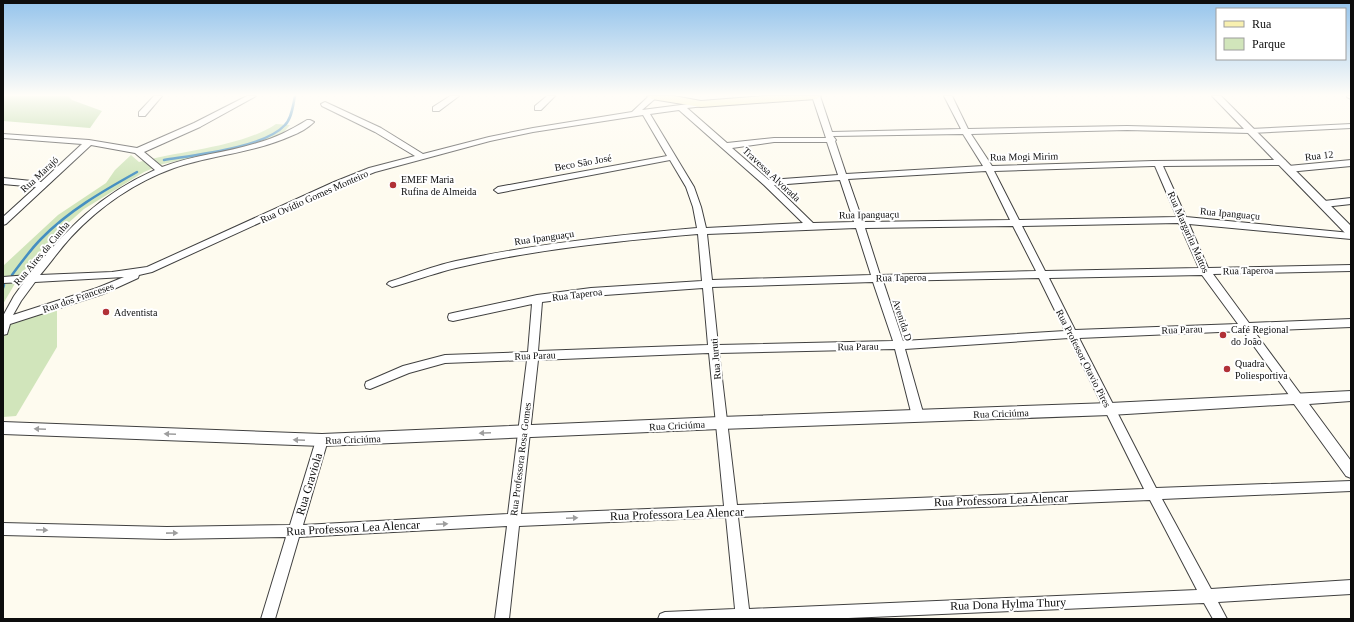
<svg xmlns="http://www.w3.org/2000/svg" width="1354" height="622" font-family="Georgia,serif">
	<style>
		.green { fill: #d1e5bb }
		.forest { fill: #b5d59c }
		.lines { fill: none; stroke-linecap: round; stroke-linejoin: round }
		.stream { stroke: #458fc1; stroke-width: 2.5 }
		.minor-casing { stroke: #404040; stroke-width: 2 }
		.tertiary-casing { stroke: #404040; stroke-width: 2 }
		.secondary-casing { stroke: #2f2f2f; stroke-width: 2 }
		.minor { fill: #fff; fill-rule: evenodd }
		.tertiary { fill: #fff; fill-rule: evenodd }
		.secondary { fill: #f8f0b0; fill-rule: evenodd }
		.oneway { fill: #9e9e9e }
		.poi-dot { fill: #b13137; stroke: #fff; stroke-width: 1.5 }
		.labels { text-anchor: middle; stroke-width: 4; stroke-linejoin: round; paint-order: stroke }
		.street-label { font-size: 10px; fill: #0d0d0d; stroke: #fff }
		.poi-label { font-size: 10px; fill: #0d0d0d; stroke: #fff; text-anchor: start }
		.near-street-label { font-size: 12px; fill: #0d0d0d; stroke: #fff }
	</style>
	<rect width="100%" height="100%" fill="#fefbef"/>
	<g class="green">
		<path d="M276,124L290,125L283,133L275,137L248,146L163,164L144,172L84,209L57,233L20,275L3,304V266L58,215L106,183L115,170L131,155L139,162C179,151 242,147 276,124Z"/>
		<path d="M57,302V347L16,416L3,417V323Z"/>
	</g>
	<path class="forest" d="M3,96H68L72,100L102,111L90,128L3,121Z"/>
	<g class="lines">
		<g class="stream">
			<path d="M164,160C195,155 264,148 285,125C292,118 293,105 295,96"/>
			<path d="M12,275C21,263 30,250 41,239C68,211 103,191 137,172"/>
			<path d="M3,288L4,285"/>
		</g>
		<defs>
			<g id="minor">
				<path d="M154,96H162L145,116H139V112Z"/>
				<path d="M247,96H256L200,127L144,152L162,167C193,155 226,153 257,143C275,138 291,130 307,120H310L314,122C308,128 299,133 291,136C253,153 212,155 174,168C135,182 99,207 71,237C60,249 51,262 40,275L112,272L147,267L334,182L369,168L415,156L375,132L322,106L321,104L325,102L381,128L423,154L489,137L533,128L632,112L649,96L657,97L642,110L704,102V106L687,108L727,143L774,138H826L812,96H820L832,132L961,129L944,96H952L968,129L1127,126L1250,129L1351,124V128L1250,133L1127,130L971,134L992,166L1153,161L1285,160L1286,162L1285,164L1282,165L1163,166L1186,217L1351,233V239L1189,224L1208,268L1351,265V271L1213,274L1249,323L1351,319V327L1254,331L1302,396L1304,399L1302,402L1298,404L1294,402L1243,331L1079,338L1156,488L1351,481V491L1162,499L1211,589L1351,580V594L1218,602L1227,619H1213L1204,603L825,619H658L660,614L665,612L735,609L726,517L519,526L509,619H495L507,526L299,537L275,619H261L286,537L167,539L3,535V523L167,527L290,525L316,440L318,436L322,435L326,436L328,440L303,525L508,514L527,360L445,363L409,373L370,389L366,388L365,385L366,382L403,366L445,355L528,352L532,304L453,321L449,320L448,317L449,314L453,313L537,295L591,288L702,281L698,234C617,241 536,249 456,268C435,273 413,281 392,287L387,284L389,282C411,275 433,266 456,261C535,244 616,235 697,228L693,207L686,187L670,160L498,193L494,190L498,187L667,156L643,115L533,132L490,141L375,172L340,186L152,272L139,275L138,278L103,294L10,324L7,334L3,335V316L14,296L24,282L3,283V277L29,275C69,227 98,196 155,170L135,153L91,145L6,224L3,225V217L36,187L3,184V178L41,182L82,144L3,138V134L89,140L137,148L194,123ZM679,110L764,185L803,223L706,228L701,207L694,187L650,114ZM963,134L983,166L846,174L835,141L836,140L833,136ZM774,142H827L838,175L769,180L732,148ZM1153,166H1155L1177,217L1019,220L994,171ZM986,171L1010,220L863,222L848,179ZM840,180L854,222L813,223L774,185ZM1179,223L1199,268L1045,271L1022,226ZM1013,226L1036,271L880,275L865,228ZM856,228L871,275L712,280L707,234ZM1202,275L1238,324L1075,330L1049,278ZM124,277L97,288L13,315L21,301L35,282ZM1039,278L1065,331L903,341L883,281ZM873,282L893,341L718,345L712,287ZM703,288L708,345L538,351L542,302L591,296ZM1069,338L1144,489L737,505L719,353L895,349L912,416L914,419L918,421L922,419L924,416L905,349ZM709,353L724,506L521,514L538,360ZM1150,500L1197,590L749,609L738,517Z"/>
				<path d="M450,96H459L439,111H433V107Z"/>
				<path d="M547,96H555L541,110H535V106Z"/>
				<path d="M1351,96V99L1347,97V96Z"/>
				<path d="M1351,160V166L1288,172L1284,169L1288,166Z"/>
				<path d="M1351,198V204L1324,207L1320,204L1324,201Z"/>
			</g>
			<g id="tertiary">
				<path d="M1212,96H1221L1351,226V236L1347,235Z"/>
				<path d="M1351,391V401L1309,404L1351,461V478L1346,476L1294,404L1110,415L720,429L322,446L3,434V422L322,434L720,417L1110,403Z"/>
			</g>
			<path id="secondary" d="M647,96H674L701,101L765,96H821L816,99L701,107L652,99Z"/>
		</defs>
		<use href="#minor" class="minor-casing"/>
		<use href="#tertiary" class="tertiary-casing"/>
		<use href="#secondary" class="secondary-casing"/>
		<use href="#minor" class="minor"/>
		<use href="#tertiary" class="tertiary"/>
		<use href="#secondary" class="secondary"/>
	</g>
	<defs><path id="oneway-solid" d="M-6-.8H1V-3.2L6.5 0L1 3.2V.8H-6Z"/></defs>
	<g class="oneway">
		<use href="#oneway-solid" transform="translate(40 429) rotate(-178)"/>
		<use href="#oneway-solid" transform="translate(485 433) rotate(177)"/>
		<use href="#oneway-solid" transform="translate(170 434) rotate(-178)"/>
		<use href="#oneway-solid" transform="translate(299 440) rotate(-178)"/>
		<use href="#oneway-solid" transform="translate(572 518) rotate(-2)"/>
		<use href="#oneway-solid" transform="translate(442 524) rotate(-3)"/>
		<use href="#oneway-solid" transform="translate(42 530) rotate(2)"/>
		<use href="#oneway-solid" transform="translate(172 533) rotate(-1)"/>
	</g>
	<linearGradient id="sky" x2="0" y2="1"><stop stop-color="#95c4ec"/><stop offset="0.52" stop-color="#fffdf8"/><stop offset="1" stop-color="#fffdf8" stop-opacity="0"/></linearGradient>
	<rect width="1354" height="183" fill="url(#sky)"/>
	<g class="poi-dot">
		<circle cx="393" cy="185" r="4"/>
		<circle cx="106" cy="312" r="4"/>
		<circle cx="1223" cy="335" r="4"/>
		<circle cx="1227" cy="369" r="4"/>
	</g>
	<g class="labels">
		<g class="street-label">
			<text transform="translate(1319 155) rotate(-6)" y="4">Rua 12</text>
			<text transform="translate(1024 156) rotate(-1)" y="4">Rua Mogi Mirim</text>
			<text transform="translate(583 162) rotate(-10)" y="4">Beco São José</text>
			<text transform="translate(39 174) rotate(-43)" y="4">Rua Marajó</text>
			<text transform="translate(772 174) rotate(43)" y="4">Travessa Alvorada</text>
			<text transform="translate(314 196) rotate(-24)" y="4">Rua Ovídio Gomes Monteiro</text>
			<text transform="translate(1230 213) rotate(5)" y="4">Rua Ipanguaçu</text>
			<text transform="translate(869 214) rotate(-1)" y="4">Rua Ipanguaçu</text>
			<text transform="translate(1189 232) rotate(66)" y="4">Rua Margarita Mattos</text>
			<text transform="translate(544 237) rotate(-8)" y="4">Rua Ipanguaçu</text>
			<text transform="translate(41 253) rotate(-50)" y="4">Rua Aires da Cunha</text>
			<text transform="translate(1248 270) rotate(-1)" y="4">Rua Taperoa</text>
			<text transform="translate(901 277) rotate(-1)" y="4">Rua Taperoa</text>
			<text transform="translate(577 294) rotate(-7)" y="4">Rua Taperoa</text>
			<text transform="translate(78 297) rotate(-19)" y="4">Rua dos Franceses</text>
			<text transform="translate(903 320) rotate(72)" y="4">Avenida D</text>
			<text transform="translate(1182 329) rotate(-2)" y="4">Rua Parau</text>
			<text transform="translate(858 346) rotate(-1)" y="4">Rua Parau</text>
			<text transform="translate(535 355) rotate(-2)" y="4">Rua Parau</text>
			<text transform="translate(1084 358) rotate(63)" y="4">Rua Professor Otavio Pires</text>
			<text transform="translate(715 359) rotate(-95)" y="4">Rua Juruti</text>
			<text transform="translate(1001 413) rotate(-2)" y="4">Rua Criciúma</text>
			<text transform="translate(677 425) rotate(-3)" y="4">Rua Criciúma</text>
			<text transform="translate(353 439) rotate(-2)" y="4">Rua Criciúma</text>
			<text transform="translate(520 459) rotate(-83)" y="4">Rua Professora Rosa Gomes</text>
		</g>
		<g class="poi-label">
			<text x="401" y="183">EMEF Maria<tspan x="401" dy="12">Rufina de Almeida</tspan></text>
			<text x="114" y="316">Adventista</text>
			<text x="1231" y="333">Café Regional<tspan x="1231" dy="12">do João</tspan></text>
			<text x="1235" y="367">Quadra<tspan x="1235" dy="12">Poliesportiva</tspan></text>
		</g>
		<g class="near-street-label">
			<text transform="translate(309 484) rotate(-73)" y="4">Rua Graviola</text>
			<text transform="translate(1001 500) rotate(-2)" y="4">Rua Professora Lea Alencar</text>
			<text transform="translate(677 514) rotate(-2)" y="4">Rua Professora Lea Alencar</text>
			<text transform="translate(353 528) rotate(-3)" y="4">Rua Professora Lea Alencar</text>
			<text transform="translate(1008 604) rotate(-2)" y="4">Rua Dona Hylma Thury</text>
		</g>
	</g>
	<rect width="1354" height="622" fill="none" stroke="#0d0d0d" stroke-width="8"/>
	<rect x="1216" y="8" width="130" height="52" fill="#ffffff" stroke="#9e9e9e"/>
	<rect x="1224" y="21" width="20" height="6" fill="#f8f0b0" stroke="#9e9e9e"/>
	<text x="1252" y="28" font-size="12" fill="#0d0d0d">Rua</text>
	<rect x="1224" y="38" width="20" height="12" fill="#d1e5bb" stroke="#9e9e9e"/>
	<text x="1252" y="48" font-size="12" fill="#0d0d0d">Parque</text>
</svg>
